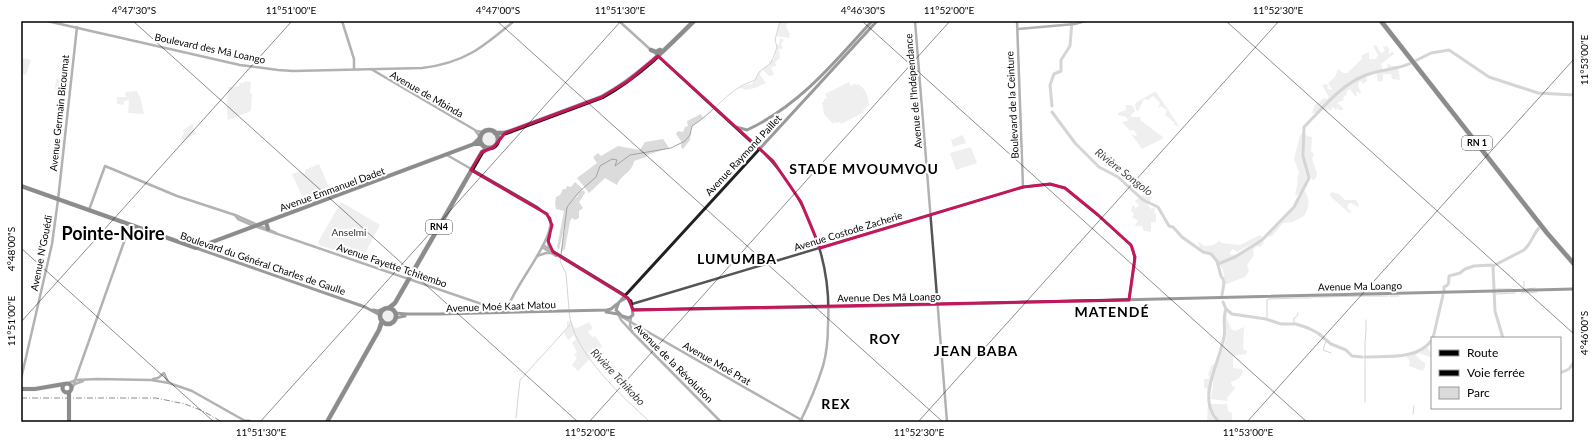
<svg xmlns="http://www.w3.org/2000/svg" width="1595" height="443" font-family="Lato,sans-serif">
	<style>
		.green { fill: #dbdbdb }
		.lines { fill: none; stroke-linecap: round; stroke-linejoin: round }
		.stream { stroke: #a2a2a2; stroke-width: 1 }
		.river { stroke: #a2a2a2; stroke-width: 3 }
		.primary-casing { stroke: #dbdbdb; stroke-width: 5 }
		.trunk-casing { stroke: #dbdbdb; stroke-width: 5.5 }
		.tertiary { stroke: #545454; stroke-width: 2.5 }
		.secondary { stroke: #212121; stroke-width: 3 }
		.primary { stroke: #000; stroke-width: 4 }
		.trunk { stroke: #000; stroke-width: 4.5 }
		.rail { stroke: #000; stroke-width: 1; stroke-dasharray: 6 2 1 2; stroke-linecap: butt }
		.marked { fill: none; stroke: #c2185b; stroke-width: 3; stroke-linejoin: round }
		.ticks { fill: none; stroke: #000; stroke-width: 1; stroke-opacity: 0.45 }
		.labels { text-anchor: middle; stroke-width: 4; stroke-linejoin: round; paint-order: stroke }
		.shield { fill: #fff; stroke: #4c4c4c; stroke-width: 1 }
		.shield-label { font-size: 9px; font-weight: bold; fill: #000 }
		.street-label { font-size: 10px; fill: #000; stroke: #fff }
		.park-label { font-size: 10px; fill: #323232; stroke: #fff }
		.water-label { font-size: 11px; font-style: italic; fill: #434343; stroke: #fff }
		.district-label { font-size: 14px; font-weight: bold; letter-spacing: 1px; fill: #000; stroke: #fff }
		.town-label { font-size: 18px; font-weight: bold; fill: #000; stroke: #fff }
		.neatline { fill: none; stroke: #000; stroke-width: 1.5 }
		.ticks-label { font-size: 10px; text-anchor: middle; fill: #000 }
	</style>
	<rect width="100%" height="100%" fill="#fff"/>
	<g class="green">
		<path d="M781,21H795L787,24L786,26L790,34L789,38L777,36L779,24Z"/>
		<path d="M780,38L784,40L781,44L783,48L782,49H779L780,58L775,62L776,66L771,67L774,75L769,76L762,69L769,65V61L774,59L776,51V44L779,45Z"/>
		<path d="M1376,45L1381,53L1385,51L1383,47L1387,46L1390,50L1388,53L1390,54L1392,51L1395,55L1394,54L1381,64L1383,70L1388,69L1387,65L1389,64L1391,66H1398L1400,80L1392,79L1391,74H1383V81L1378,82L1376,71L1366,74L1367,81L1363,84L1361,81L1359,82L1358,86L1361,92L1360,94L1358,92L1356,93L1357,96H1355L1350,89L1346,92L1347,94L1343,98L1344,100L1337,103L1343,108V110H1339L1337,108L1336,110L1333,107L1330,111L1328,109L1327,111L1322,109L1316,113H1312L1315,104L1321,101L1323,98L1327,99L1329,97L1322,85L1326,84L1329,86L1327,88L1331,90L1332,89L1328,83L1335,77L1338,69L1343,73H1347L1362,59L1361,57C1362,55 1366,53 1369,52V59H1376L1378,55L1373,46Z"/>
		<path d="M23,58L31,60L26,75L21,73V65Z"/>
		<path d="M761,70L760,75L766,83L755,88L745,90L742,88L736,89L745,85L752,84Z"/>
		<path d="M56,79L67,81V90L55,89Z"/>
		<path d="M245,81L251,82L250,93L252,94L251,111L228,120L227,111L228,87H239L240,83H244Z"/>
		<path d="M849,82L851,86L854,84L857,85L858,84C866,89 869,97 869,106H867L866,108L863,110L864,112L841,124L840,122L837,123L835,122L833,124L824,114L822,102H824V99L827,98L825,94Z"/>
		<path d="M137,91L140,97L144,114L128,113L129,100L124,101V105L117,104V97H127L125,95L126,92Z"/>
		<path d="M1154,92H1156L1179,126L1173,125L1175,123L1165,115L1167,110L1161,106L1158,108L1160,103L1153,96L1148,100L1144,99L1138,111L1136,110L1135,105L1137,102Z"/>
		<path d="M1126,105C1132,105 1133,105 1135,111L1131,115V117H1141L1140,120L1163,137L1162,139L1142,149L1131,134L1135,136L1137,135L1134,130H1130L1131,132L1122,122L1127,121L1128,120L1126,117L1118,115V113L1126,110Z"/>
		<path d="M701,114L703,118L691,127L690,140L683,149L681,147V141L676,134L678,131L683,132L685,127L688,126L687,121Z"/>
		<path d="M194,123L193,128L196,133L185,140L181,137L184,134L183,130Z"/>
		<circle cx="489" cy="139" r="8"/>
		<path d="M1303,132L1302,156L1307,178L1301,192L1296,196C1294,192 1299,185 1297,178L1299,173L1294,159L1300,135Z"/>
		<path d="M1306,133L1307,136L1312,137L1311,151L1314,154L1312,159L1317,173L1316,178L1313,180C1304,173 1303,143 1306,133Z"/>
		<path d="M963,135L966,143L953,147L951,140Z"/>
		<path d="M663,139L669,148L647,155L646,157L634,161C632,173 621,174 617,185L605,178L589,193L577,178L597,163L593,157L598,153L601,156L618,146L640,150L645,142Z"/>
		<path d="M971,147L977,163L956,170L950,153Z"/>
		<path d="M319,164L332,194L306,205L292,174L301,171L302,174L305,173V170Z"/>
		<path d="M575,182L583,189L578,192V195L570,203L578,196L579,192L584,190L585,193L579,202L583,208L579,211V218L575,220L572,218L570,221L565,249L562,251C561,246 564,235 565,229L564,228L559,250L557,247L564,211L556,209L555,203L556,197L560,195L563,189H566L567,186L571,187Z"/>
		<path d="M1304,190C1310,199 1310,206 1304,216L1293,222L1283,223L1272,236L1268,237L1269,235C1283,221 1296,209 1304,190Z"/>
		<path d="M1331,192L1339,194L1345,200H1356L1359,205L1358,207L1351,203H1349L1347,208L1352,212L1349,213L1330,196Z"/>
		<path d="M1144,194L1151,196L1152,199H1150L1151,200L1149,203L1151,204H1148V206L1150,207L1151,209L1155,207L1154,213L1156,214V222H1151V232L1144,231L1141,225L1139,227L1138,225L1136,227L1135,225L1138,221L1132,217L1134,214L1131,211L1133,205L1135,207V209L1139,205L1135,201Z"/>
		<path d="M341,202L380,225L362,259L319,245L318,242Z"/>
		<path d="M1260,235L1263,238L1237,252L1233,249L1230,252L1231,255C1244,254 1254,242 1265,242L1260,247L1256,246L1253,250L1254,255L1247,265L1249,271L1245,277L1227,284H1225L1223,270L1220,265H1219L1211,255L1201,251L1198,242V241L1204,246L1213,245L1218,242V240L1222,243L1240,245Z"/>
		<path d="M1225,304L1227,319L1231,329L1235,331L1244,327L1243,349L1247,351L1246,354L1233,356V368L1242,369L1243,374L1238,379L1231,382L1232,386L1236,387L1227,398L1228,401L1211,399L1213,386V373L1211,390L1208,394H1207V389L1204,388V379H1208L1210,377L1208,375L1212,364L1214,365C1216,360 1221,355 1223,349C1229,335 1225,319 1225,304Z"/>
		<circle cx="388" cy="316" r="7"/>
		<path d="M567,321L572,322L574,327L577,328L589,322L593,328L588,332L592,337L595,336L602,346L578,371L572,365L577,358L574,355L577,352L572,343L576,340L574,335L568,340L564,333L567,328Z"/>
		<path d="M1426,347H1427L1432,354V358L1419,353L1416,355L1418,358L1425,363V368L1422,371L1409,366V365L1410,361L1406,356L1422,350Z"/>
		<path d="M1208,404H1227L1228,411L1232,413V422H1207Z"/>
	</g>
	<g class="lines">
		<g class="stream">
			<path d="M561,255L567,207L579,192L596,177L600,166L612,159L617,160L615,166L630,155L671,148L685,141L690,135L692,126C710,115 723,97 741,86C745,84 751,82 755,80L759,72L771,63L775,53L777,47L775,40L780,21"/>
			<path d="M561,258L560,261L566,274L569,309"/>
			<path d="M1524,281V289"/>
			<path d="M1497,289H1511"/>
			<path d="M1527,289L1535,288"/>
			<path d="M1366,292H1378"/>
			<path d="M1379,292H1384L1388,285"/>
			<path d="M1353,293H1365"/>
			<path d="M1521,293L1537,292"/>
			<path d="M1496,294L1515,293"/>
			<path d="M1366,296H1388"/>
			<path d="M1390,296H1399"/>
			<path d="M1312,297H1322"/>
			<path d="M1323,297L1365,296"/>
			<path d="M1300,298H1311"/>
			<path d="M569,312C573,353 621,395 650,422"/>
			<path d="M1267,317V300L1269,299L1299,298"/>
			<path d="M1294,323V318L1297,316L1298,313"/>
			<path d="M1366,331V320"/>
			<path d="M1326,341L1323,350L1331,353"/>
			<path d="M1365,342L1366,331"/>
			<path d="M1365,367V343"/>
			<path d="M1365,402V368"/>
			<path d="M1413,414L1414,406"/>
			<path d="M516,418L520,380L570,325"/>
		</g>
		<g class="river">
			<path d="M1415,61L1431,53L1449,50L1489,77L1538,93L1574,95"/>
			<path d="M1052,106L1050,85L1054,74L1061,71V60L1070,46L1072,21"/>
			<path d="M1052,112L1075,143L1099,167L1118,177L1143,200L1158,207L1169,226L1173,227L1182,237L1203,252L1211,254L1217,261L1221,276L1223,279L1224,283L1222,295"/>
			<path d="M1218,264L1235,257L1262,240L1294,207L1309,178L1303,156L1304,127C1323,108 1340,85 1366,75C1381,69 1397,70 1411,63"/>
			<path d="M1493,266L1495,311L1503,338"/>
			<path d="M1444,290V287C1451,284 1448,281 1449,276L1460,273L1465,269L1474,266L1492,265L1493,266L1524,250C1532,243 1533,233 1541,226"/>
			<path d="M1226,309L1232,314L1266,319L1281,324H1296L1308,328"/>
			<path d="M1308,328L1318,333"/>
			<path d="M1319,334L1331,344L1346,350L1352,356L1362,357"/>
			<path d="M1433,338L1443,295"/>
			<path d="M1365,357C1388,356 1417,360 1432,340"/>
			<path d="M1560,373L1569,369L1574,362"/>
			<path d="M1219,422C1217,419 1213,416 1212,412C1201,392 1221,357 1224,337C1226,327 1222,319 1226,309L1223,302"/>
		</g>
		<defs>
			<g id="primary">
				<path d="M474,144L480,138"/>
				<path d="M21,186L196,248L474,144H482"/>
				<path d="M266,222L268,229"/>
				<circle cx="67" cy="388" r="4.5"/>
				<path d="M21,389H35L64,384"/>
				<path d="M69,422V392"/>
			</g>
			<g id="trunk">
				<path d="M1381,21L1547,233L1574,264"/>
				<path d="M651,50L656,52L660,50"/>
				<circle cx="489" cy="139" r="9"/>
				<path d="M495,133H505L511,131L602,97C637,78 666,49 694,21"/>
				<path d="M389,308L395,303L482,152L488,148"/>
				<circle cx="388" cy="316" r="8"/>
				<path d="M246,422H249"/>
				<path d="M327,422L379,330L382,321"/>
			</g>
		</defs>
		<use href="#primary" class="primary-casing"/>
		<use href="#trunk" class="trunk-casing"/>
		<g class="tertiary">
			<path d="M47,21L240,65L278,70L293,71L422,68C464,63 482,48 514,21"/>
			<path d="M342,21L354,59V69"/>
			<path d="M619,21L651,50"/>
			<path d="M915,21L947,422"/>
			<path d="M1017,21L1023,187"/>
			<path d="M1018,29L1075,24L1085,21"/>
			<path d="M371,69L475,130L480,137"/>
			<path d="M476,131L484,132"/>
			<path d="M760,149C806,194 832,258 828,324C828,338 827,352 823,366C817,385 809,404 800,422"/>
			<path d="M447,155L537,207L550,218C556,239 512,288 506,312"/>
			<path d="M89,210L105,166L177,196L235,215L276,233"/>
			<path d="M235,215L238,219L254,226L502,311"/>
			<path d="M550,234L548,244L552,250"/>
			<path d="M543,245L625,295"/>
			<path d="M542,247L556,256"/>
			<path d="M537,256L546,253H551"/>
			<path d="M632,304L1023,187L1050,184L1065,188L1098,215L1131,245L1133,249L1135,261L1129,300"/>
			<path d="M618,314L621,320L632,332L721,422"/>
			<path d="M622,317L805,422"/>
			<path d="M631,317L630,325L632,331"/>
			<path d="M21,379L52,244L58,200L77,27"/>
			<path d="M153,379L158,378L164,373L168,382"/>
			<path d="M66,384L76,380L97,379L151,380L169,383L192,391L247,422"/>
			<path d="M73,386L130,225"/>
			<path d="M71,389L75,384L83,381"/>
		</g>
		<g class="secondary">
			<path d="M656,54L759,149"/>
			<path d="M736,127L747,130C799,106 835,62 872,21"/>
			<path d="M196,248L365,307L380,315"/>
			<path d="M626,298L631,301L633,315L629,318L622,316L616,310L619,302Z"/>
			<path d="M621,300L877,21"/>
			<path d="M373,310L378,311L383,309"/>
			<path d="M633,310L829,307L1574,289"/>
			<path d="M606,312L618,314"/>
			<path d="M395,313L407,314H440L607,310L611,309L617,304"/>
			<path d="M395,318L405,316"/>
		</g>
		<use href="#primary" class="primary"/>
		<use href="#trunk" class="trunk"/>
		<path class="rail" d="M21,398H156L185,404L203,411L222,422"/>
	</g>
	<path d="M0 0H1595V443H0ZM658,56L773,161L801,202L820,248L1023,187L1050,184L1065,188L1098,215L1131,245L1135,257L1129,300L633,310L628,298L553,252L548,241L552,225L547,214L471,170L482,152L494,147L505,133L602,97L628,81Z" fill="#fff" fill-opacity=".55" fill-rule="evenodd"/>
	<path class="marked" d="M658,56L773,161L801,202L820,248L1023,187L1050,184L1065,188L1098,215L1131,245L1135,257L1129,300L633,310L628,298L553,252L548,241L552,225L547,214L471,170L482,152L494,147L505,133L602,97L628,81Z"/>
	<path class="ticks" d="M133,21L578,422M497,21L943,422M862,21L1307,422M1226,21L1574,334M21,248L214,422M21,322L292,21M260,422L621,21M589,422L950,21M918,422L1279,21M1247,422L1574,59"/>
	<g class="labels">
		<g class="shield">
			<rect x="1462" y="136" width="30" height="14" rx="3"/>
			<rect x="426" y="220" width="26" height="14" rx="3"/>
		</g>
		<g class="shield-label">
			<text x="1477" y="146">RN 1</text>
			<text x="439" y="230">RN4</text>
		</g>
		<g class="street-label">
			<text transform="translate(210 48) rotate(12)" y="4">Boulevard des Mâ Loango</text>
			<text transform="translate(913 91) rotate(-95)" y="4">Avenue de l'Indépendance</text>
			<text transform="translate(427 94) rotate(30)" y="4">Avenue de Mbinda</text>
			<text transform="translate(1012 105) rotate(-93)" y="4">Boulevard de la Ceinture</text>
			<text transform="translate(59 113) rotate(-84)" y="4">Avenue Germain Bicoumat</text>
			<text transform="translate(743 155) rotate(-47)" y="4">Avenue Raymond Paillet</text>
			<text transform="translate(332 189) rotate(-20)" y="4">Avenue Emmanuel Dadet</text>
			<text transform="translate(848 231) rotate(-17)" y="4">Avenue Costode Zacherie</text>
			<text transform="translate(41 253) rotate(-79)" y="4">Avenue N'Gouédi</text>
			<text transform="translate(263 263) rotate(19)" y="4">Boulevard du Général Charles de Gaulle</text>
			<text transform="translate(392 265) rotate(19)" y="4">Avenue Fayette Tchitembo</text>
			<text transform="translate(1360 286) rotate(-1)" y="4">Avenue Ma Loango</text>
			<text transform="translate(889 297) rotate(-1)" y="4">Avenue Des Mâ Loango</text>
			<text transform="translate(501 306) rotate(-2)" y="4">Avenue Moé Kaat Matou</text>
			<text transform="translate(674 363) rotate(45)" y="4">Avenue de la Révolution</text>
			<text transform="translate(717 363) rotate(30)" y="4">Avenue Moé Prat</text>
		</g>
		<g class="park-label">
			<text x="349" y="236">Anselmi</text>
		</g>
		<g class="water-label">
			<text transform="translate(1124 172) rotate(38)" y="4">Rivière Songolo</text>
			<text transform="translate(618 377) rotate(47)" y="4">Rivière Tchikobo</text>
		</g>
		<g class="district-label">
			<text x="864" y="174">STADE MVOUMVOU</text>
			<text x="737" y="264">LUMUMBA</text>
			<text x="1112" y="317">MATENDÉ</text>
			<text x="885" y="344">ROY</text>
			<text x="976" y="356">JEAN BABA</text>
			<text x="836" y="409">REX</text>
		</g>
		<g class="town-label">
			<text x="113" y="240">Pointe-Noire</text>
		</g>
	</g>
	<rect width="1595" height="443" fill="none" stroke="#ffffff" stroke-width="44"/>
	<rect x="1431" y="337" width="130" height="72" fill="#ffffff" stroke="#999999"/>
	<rect x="1439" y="350" width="20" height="6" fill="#000000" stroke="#999999"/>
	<text x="1467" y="357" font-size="12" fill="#000000">Route</text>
	<rect x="1439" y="370" width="20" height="6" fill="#000000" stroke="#999999"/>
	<text x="1467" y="377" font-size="12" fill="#000000">Voie ferrée</text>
	<rect x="1439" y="387" width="20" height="12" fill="#dbdbdb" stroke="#999999"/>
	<text x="1467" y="397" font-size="12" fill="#000000">Parc</text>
	<rect x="22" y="22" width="1551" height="399" class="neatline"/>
	<g class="ticks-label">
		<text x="134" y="14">4°47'30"S</text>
		<text x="291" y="14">11°51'00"E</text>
		<text x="498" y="14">4°47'00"S</text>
		<text x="620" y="14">11°51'30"E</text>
		<text x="863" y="14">4°46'30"S</text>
		<text x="949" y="14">11°52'00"E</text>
		<text x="1278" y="14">11°52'30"E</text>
		<text transform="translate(1584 60) rotate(-90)" y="4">11°53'00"E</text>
		<text transform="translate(11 249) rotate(-90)" y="4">4°48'00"S</text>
		<text transform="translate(11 321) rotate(-90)" y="4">11°51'00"E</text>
		<text transform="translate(1584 333) rotate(-90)" y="4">4°46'00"S</text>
		<text x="261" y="436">11°51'30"E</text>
		<text x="590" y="436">11°52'00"E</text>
		<text x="919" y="436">11°52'30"E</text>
		<text x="1248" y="436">11°53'00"E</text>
	</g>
</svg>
